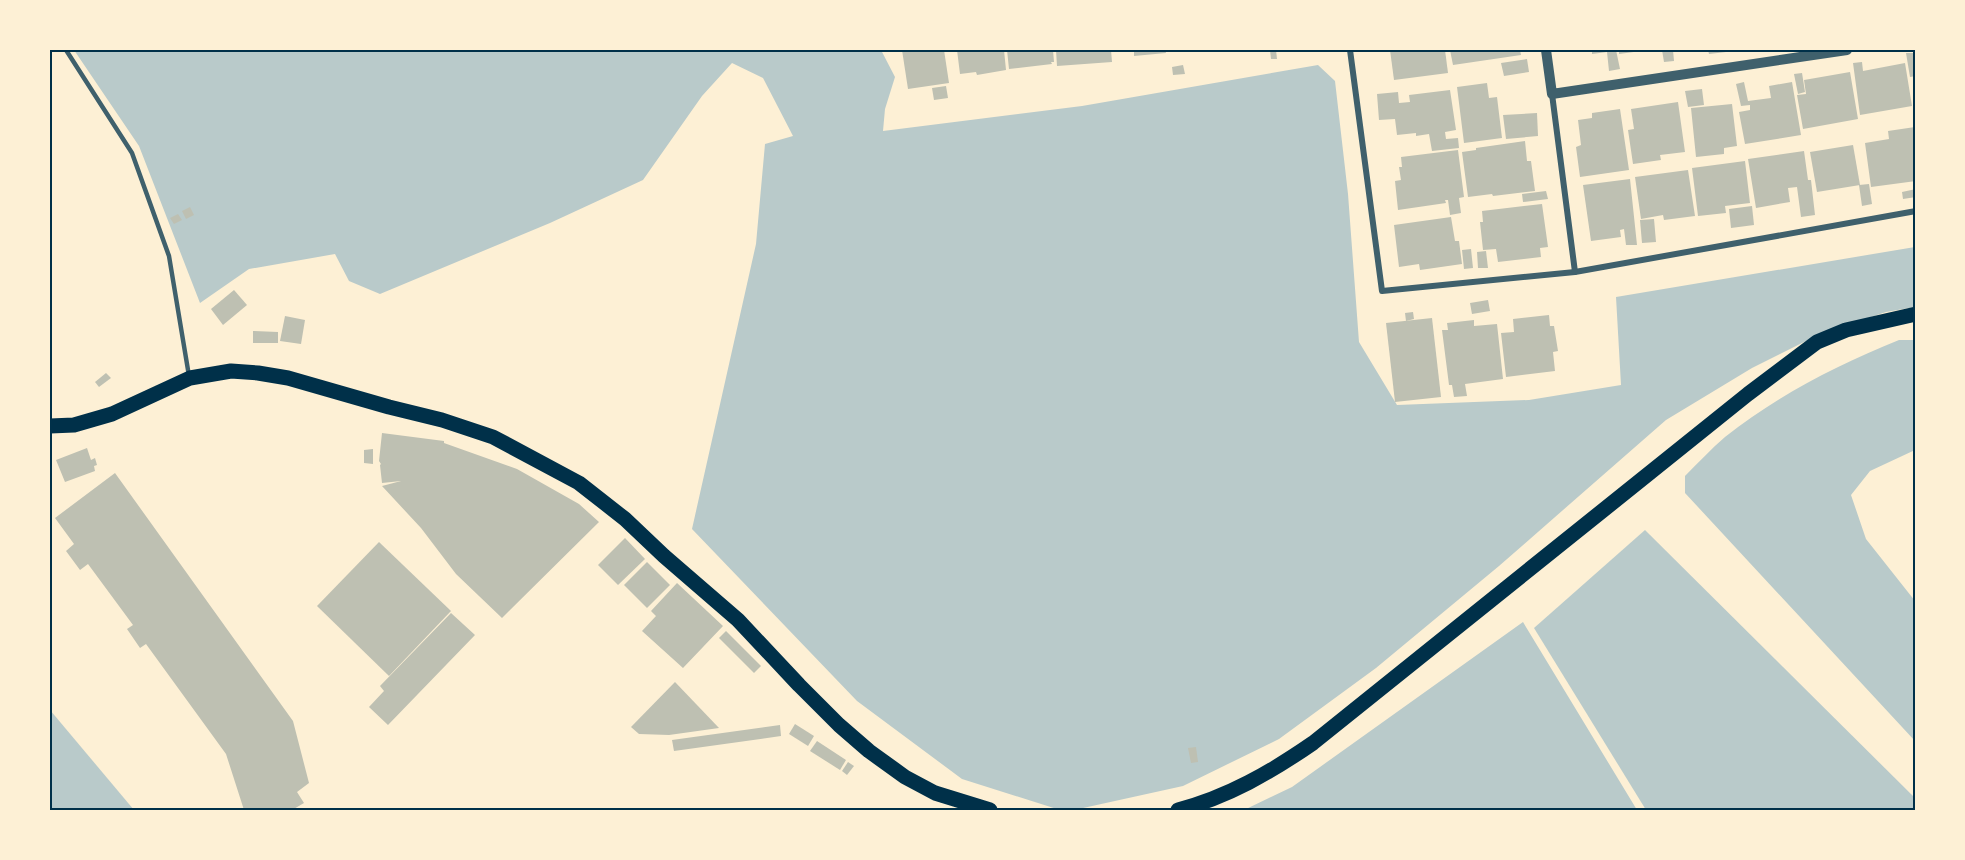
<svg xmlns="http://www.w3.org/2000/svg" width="1965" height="860" font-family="Mulish,sans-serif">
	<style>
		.green { fill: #b9caca }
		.building { fill: #bec0b2 }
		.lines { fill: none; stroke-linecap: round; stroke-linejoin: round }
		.service { stroke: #3f606c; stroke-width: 4.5 }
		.minor { stroke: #3f606c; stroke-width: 6 }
		.tertiary { stroke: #3f606c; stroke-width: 10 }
		.primary { stroke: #003049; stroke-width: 15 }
		.neatline { fill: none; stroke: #003049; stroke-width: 2 }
	</style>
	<rect width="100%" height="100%" fill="#fdf0d5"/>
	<g class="green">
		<path d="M74,50H881L895,77L885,109L883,131L1082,106L1318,65L1335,81L1348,194L1359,342L1397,405L1529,400L1621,385L1616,297L1915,247V307L1886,312L1820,334L1752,368L1666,420L1499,566L1376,668L1279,739L1183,786L1074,810H1060L962,779L857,701L692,529L756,244L765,144L793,136L763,78L732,63L702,96L643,180L550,223L380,294L349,281L335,254L249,269L200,303L139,146Z"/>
		<path d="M1899,340H1915V450L1870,471L1851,495L1866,539L1915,601V741L1685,493V476C1698,463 1711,449 1725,437C1778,395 1837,365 1899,340Z"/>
		<path d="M1645,530L1915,798V810H1646L1534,628Z"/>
		<path d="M1523,622L1637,810H1244L1292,787Z"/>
		<path d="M50,710L134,810H50Z"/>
	</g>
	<g class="building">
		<path d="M902,50H944L949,83L908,89Z"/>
		<path d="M957,50H1004L1006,70L977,75L976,72L960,74Z"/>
		<path d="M1007,50H1053L1054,62H1051L1052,64L1009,69Z"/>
		<path d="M1056,50H1111L1112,62L1057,66Z"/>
		<path d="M1134,50H1165L1166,53L1134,56Z"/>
		<path d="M1270,50H1276L1277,59H1271Z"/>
		<path d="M1390,50H1445L1448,73L1394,80Z"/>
		<path d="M1450,50H1520L1521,55L1453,65Z"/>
		<path d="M1592,50H1616L1620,69L1609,71L1607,52L1592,54Z"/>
		<path d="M1619,50H1641V51L1619,54Z"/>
		<path d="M1662,50H1673L1674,61L1664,62Z"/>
		<path d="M1708,50H1726V52L1709,54Z"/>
		<path d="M1906,53H1914L1916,76L1910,77Z"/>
		<path d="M1527,59L1529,72L1504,76L1501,63Z"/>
		<path d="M1862,62L1863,71L1905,63L1912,106L1860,115L1853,63Z"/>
		<path d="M1183,65L1185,74L1173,75L1172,67Z"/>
		<path d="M1850,72L1858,119L1803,129L1797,95L1806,94L1804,80Z"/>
		<path d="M1802,73L1805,92L1798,94L1794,74Z"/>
		<path d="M1744,82L1748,101L1771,98L1769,86L1792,82L1801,135L1745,144L1739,112L1750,110V105L1741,106L1736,84Z"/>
		<path d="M1487,83L1489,98L1497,97L1502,138L1464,143L1457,87Z"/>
		<path d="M946,86L948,98L934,100L932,88Z"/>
		<path d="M1702,89L1704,105L1688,107L1685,91Z"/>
		<path d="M1450,90L1456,130L1445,132L1446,139L1458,138L1459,148L1432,151L1429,134L1416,136V133L1397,135L1395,119L1379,120L1377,94L1398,92L1399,103L1410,102L1409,95Z"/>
		<path d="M1678,102L1685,152L1660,155L1661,160L1633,164L1628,130L1634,129L1631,109Z"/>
		<path d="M1732,104L1737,146L1724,148V154L1696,157L1691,108Z"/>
		<path d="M1620,109L1629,170L1580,177L1576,147L1581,145L1578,120L1592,118V113Z"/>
		<path d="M1537,113L1538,136L1506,139L1503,115Z"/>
		<path d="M1915,127L1916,181L1871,187L1865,143L1889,139L1888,131Z"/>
		<path d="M1525,141L1527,161H1531L1535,191L1493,196L1492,194L1468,197L1462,152L1476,150V148Z"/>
		<path d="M1853,145L1860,185L1817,192L1810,152Z"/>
		<path d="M1458,150L1464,197L1459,198L1461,213L1450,215L1448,200H1445L1446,203L1398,210L1395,181L1401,180L1399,167H1402L1401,157Z"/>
		<path d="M1804,151L1808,180H1811L1815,215L1801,217L1797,187L1788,188L1790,202L1756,208L1748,159Z"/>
		<path d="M1745,161L1750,203L1725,206L1726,213L1698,216L1692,168Z"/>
		<path d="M1688,170L1695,216L1664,220L1663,215L1641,219L1635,177Z"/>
		<path d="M1630,179L1637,245H1626L1624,229L1620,230L1621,237L1591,241L1583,185Z"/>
		<path d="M1869,184L1872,204L1862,206L1859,185Z"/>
		<path d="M1916,189V197L1903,199L1902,192Z"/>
		<path d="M1546,191L1548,199L1523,202L1522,194Z"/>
		<path d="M1542,204L1548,247L1540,248L1541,257L1498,262L1496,249L1483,250L1480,222H1483L1482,211Z"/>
		<path d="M1752,206L1754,225L1731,228L1729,209Z"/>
		<path d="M190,207L194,215L186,219L182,211Z"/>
		<path d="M178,214L182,220L174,224L170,218Z"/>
		<path d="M1451,217L1455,241H1459L1462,264L1420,270L1419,264L1399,267L1394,225Z"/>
		<path d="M1654,219L1656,242L1642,243L1640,220Z"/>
		<path d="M1471,249L1473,268L1464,269L1462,250Z"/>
		<path d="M1486,251L1488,268H1478L1477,252Z"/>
		<path d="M234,290L247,305L223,325L211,309Z"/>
		<path d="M1488,300L1490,311L1472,314L1470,303Z"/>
		<path d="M1413,312L1414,319L1406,321L1405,313Z"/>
		<path d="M1549,315L1550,326H1554L1558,351L1553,352L1555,371L1506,377L1501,333L1514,332L1513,319Z"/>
		<path d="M285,316L305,320L301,344L280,341Z"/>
		<path d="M1432,318L1441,397L1395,402L1386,323Z"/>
		<path d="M1474,320V326L1497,324L1503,379L1465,384L1467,396L1454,397L1452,385H1449L1442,330H1448L1447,323Z"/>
		<path d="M253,331L278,332V343H253Z"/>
		<path d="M106,373L111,378L99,387L95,382Z"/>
		<path d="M382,433L444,441V443L517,469L579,504L599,522L502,618L456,574L421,528L382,486L401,481L382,483L380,465L381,464L379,461Z"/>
		<path d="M87,448L91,460L95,458L97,465L94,466L95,471L65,482L56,460Z"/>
		<path d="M373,449V464L364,463V450Z"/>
		<path d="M115,473L293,721L309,783L297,792L304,803L292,810H244L226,754L146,644L140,648L127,629L133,625L88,564L80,570L66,551L74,544L55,518Z"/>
		<path d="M625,538L645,559L618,585L598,565Z"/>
		<path d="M379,542L451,611L389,676L317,606Z"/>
		<path d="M647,562L670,585L647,608L624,585Z"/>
		<path d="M677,583L723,626L683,668L642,631L656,616L651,611Z"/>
		<path d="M451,613L475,635L388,725L369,707L384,691L380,686Z"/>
		<path d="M726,631L761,666L754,673L719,638Z"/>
		<path d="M675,682L719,728L669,735L639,734L631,727Z"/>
		<path d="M795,724L814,736L808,746L789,734Z"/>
		<path d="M780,725L781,736L674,751L672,740Z"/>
		<path d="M817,741L846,760L840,770L810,751Z"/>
		<path d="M1196,747L1198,762L1191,763L1188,748Z"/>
		<path d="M848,762L854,766L847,775L842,771Z"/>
	</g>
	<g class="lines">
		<path class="service" d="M66,50L132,153L169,256L189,376"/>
		<g class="minor">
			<path d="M1350,50L1382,291L1575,272L1916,211"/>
			<path d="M1552,94L1575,272"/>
		</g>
		<path class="tertiary" d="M1546,50L1552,94L1847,50"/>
		<g class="primary">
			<path d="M50,426L74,425L112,414L190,378L231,371L258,373L288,378L389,407L442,420L493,437L579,483L625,519L664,556L738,620L799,685L839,725L869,751L905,777L935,793L990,810"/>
			<path d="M1178,810C1228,797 1271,772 1313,743L1748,394L1817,342L1846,330L1916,314"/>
		</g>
	</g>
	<rect width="1965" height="860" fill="none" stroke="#fdf0d5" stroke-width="102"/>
	<rect x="51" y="51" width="1863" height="758" class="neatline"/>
</svg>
